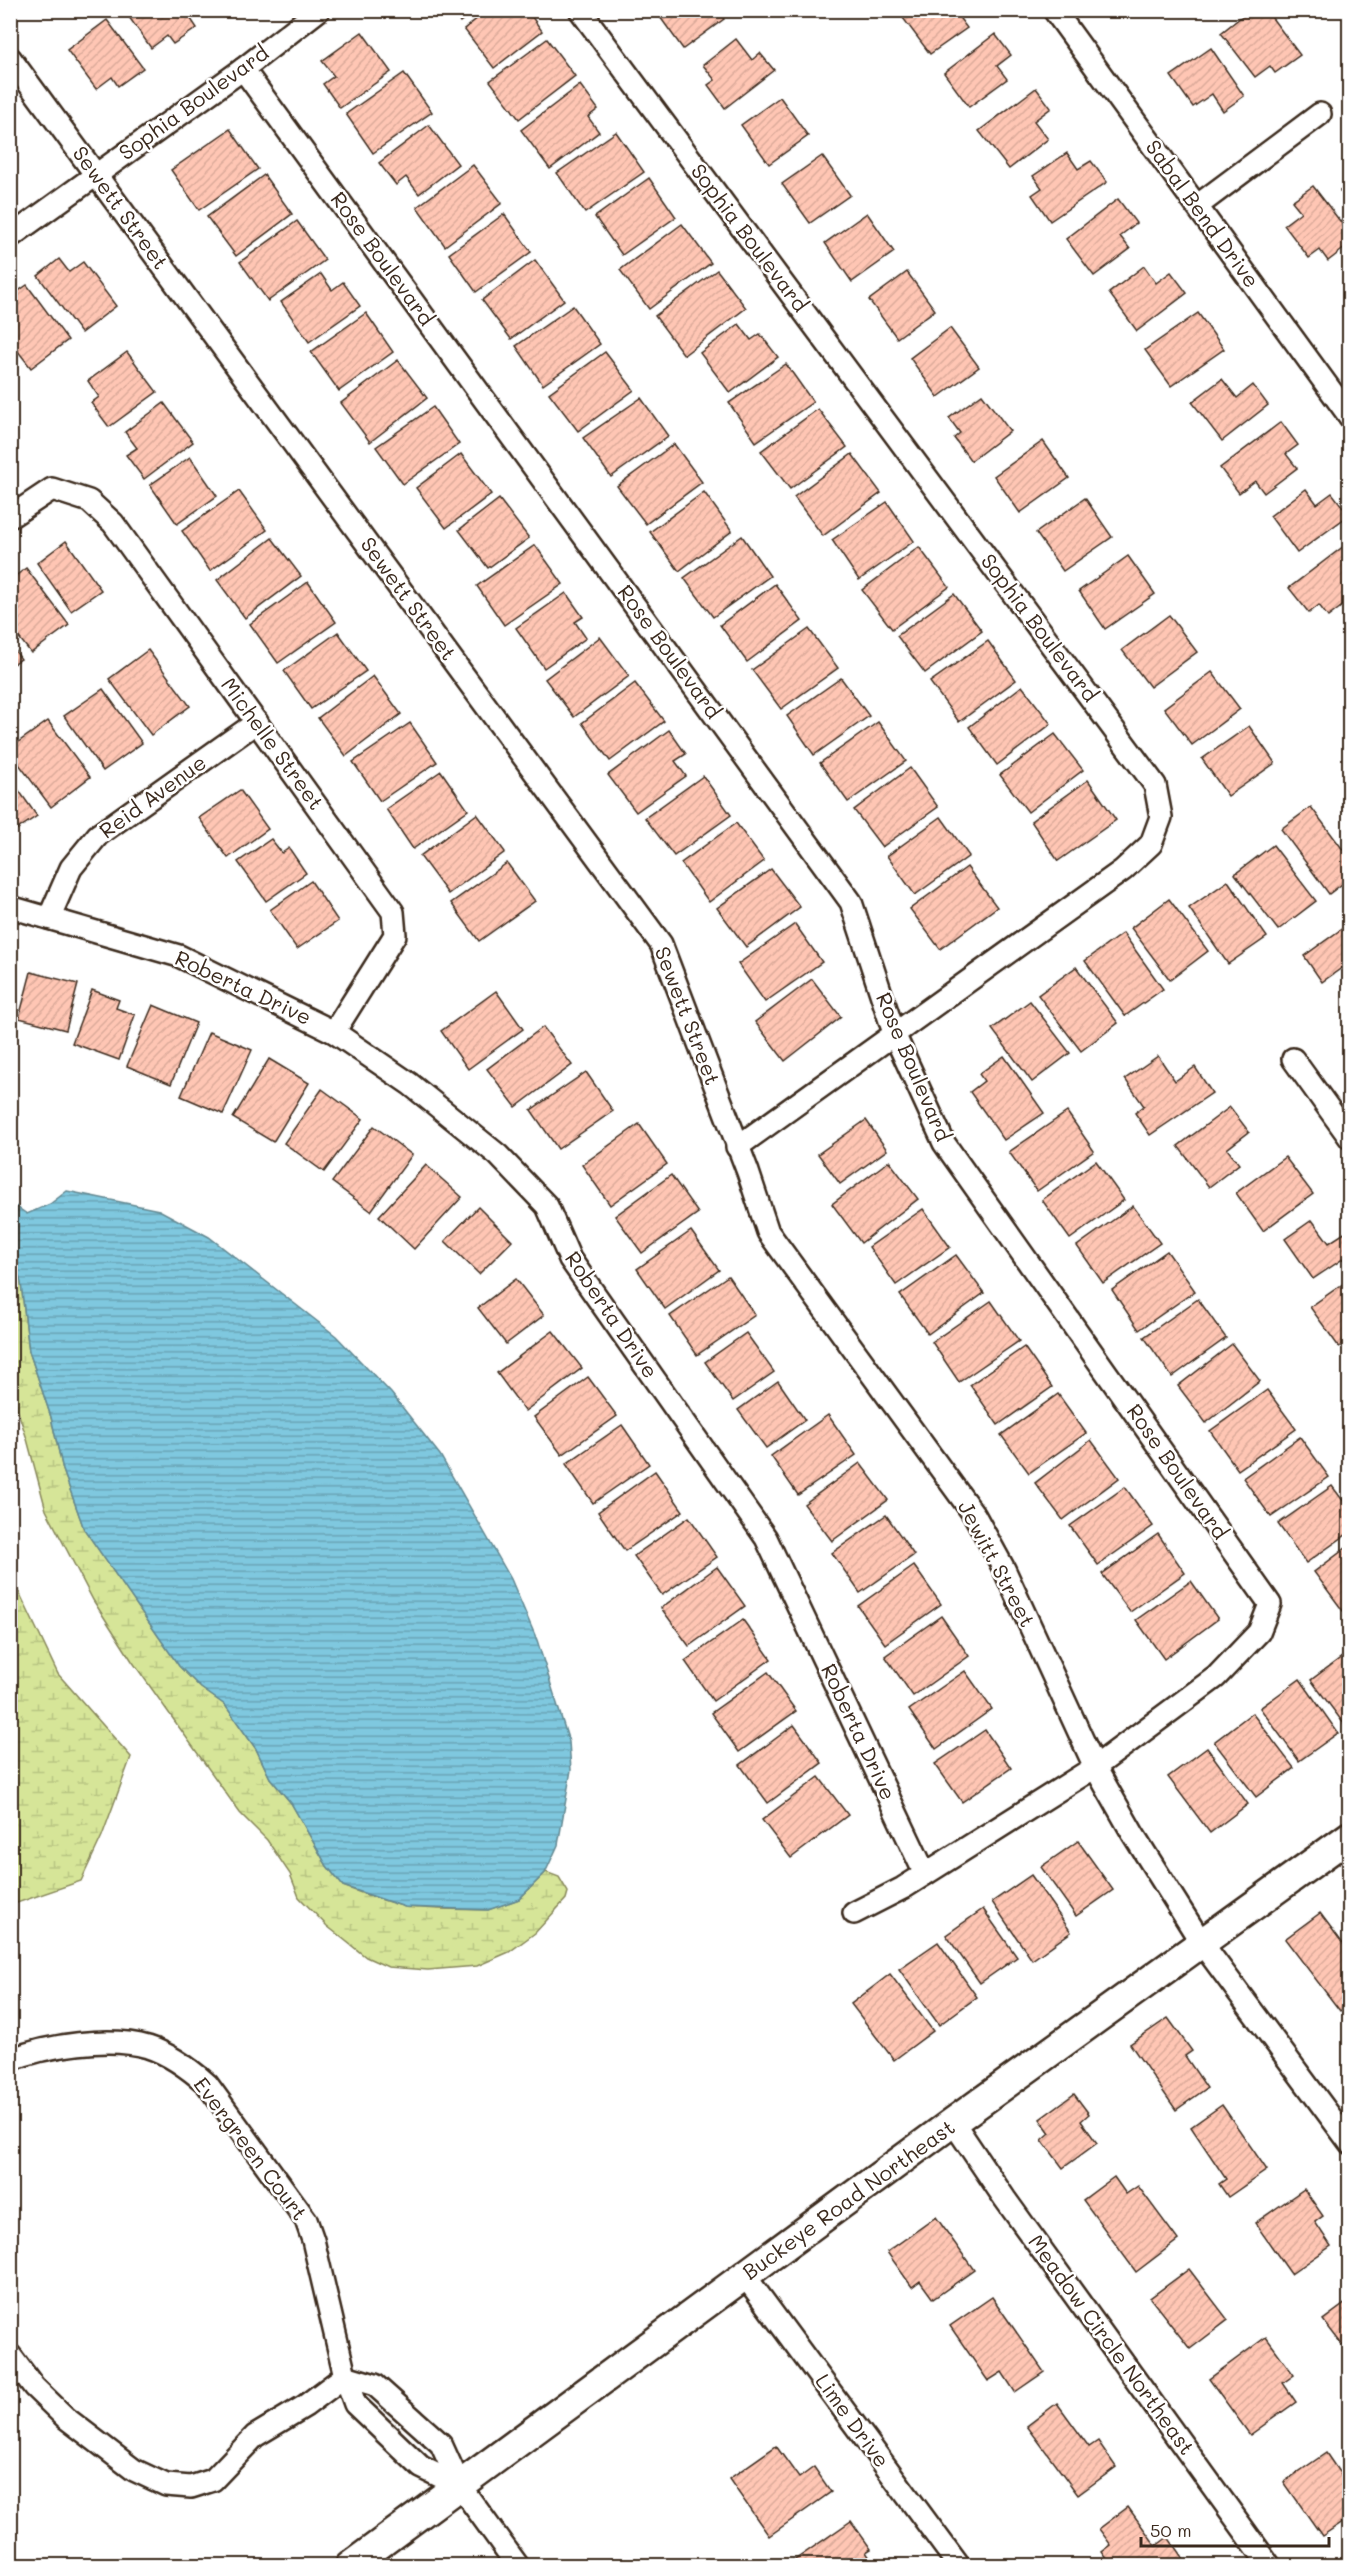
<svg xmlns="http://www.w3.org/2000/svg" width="1360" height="2576" font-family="Mali,sans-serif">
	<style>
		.wetland { fill: url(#wetland-marsh); stroke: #88885b; stroke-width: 1.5 }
		.water { fill: url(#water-rules); stroke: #648992; stroke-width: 1.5 }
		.building { fill: url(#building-hatch); stroke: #3b2a1e; stroke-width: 1.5 }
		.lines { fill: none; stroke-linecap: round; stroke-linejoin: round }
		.street-casing { stroke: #3b2a1e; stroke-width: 26 }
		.secondary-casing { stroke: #3b2a1e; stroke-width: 33 }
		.street { stroke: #fff; stroke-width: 21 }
		.secondary { stroke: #fff; stroke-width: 28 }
		.labels { text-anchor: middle; stroke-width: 5; stroke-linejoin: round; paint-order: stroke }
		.street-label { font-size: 21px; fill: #3b2a1e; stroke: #fff }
	</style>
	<defs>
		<pattern id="wetland-marsh" width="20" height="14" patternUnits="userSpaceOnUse" patternTransform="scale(1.5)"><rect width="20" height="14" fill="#d6e598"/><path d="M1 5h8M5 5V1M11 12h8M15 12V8" fill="none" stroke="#b9c583"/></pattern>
		<pattern id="water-rules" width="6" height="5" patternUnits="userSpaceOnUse" patternTransform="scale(1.5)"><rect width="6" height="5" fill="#7fc8df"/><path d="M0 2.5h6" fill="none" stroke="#69a3b4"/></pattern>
		<pattern id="building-hatch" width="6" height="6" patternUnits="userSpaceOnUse" patternTransform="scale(1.5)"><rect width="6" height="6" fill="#ffc6b4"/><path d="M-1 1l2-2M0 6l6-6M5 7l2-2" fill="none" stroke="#dbaa9a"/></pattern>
	</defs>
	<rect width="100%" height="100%" fill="#fff"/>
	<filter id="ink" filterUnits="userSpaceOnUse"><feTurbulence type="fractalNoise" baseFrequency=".0167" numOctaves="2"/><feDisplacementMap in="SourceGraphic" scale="12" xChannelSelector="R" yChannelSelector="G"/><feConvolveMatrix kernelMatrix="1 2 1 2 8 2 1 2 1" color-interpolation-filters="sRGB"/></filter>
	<g filter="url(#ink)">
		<g class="wetland">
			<path d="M10,1221L16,1228L12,1251L21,1283L29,1351L51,1417L63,1470L84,1529L179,1666L201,1688L225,1705L256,1749L270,1778L291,1803L327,1866L343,1886L364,1894L405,1907L439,1909L488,1910L519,1899L546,1872L559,1877L568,1892L566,1899L535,1933L509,1952L477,1966L428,1970L388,1967L366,1957L327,1926L299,1897L290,1874L267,1840L240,1813L132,1661L93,1600L46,1510L27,1439L11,1391Z"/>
			<path d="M10,1573L58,1674L131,1757L102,1836L81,1881L11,1905Z"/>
		</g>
		<path class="water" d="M67,1191L159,1210L209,1237L336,1336L391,1393L440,1455L511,1579L537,1640L569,1742L571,1770L558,1845L545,1873L519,1899L488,1910L405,1907L343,1886L327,1866L291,1803L270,1778L256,1749L225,1705L201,1688L179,1666L84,1529L63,1470L51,1417L29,1351L21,1283L12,1251L16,1228L11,1221V1203L27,1214L50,1204Z"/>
		<g class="building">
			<path d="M124,10H185L197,28L173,44L167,36L151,48Z"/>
			<path d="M452,10H475L460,22Z"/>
			<path d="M488,10H511L515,16L522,10H527L542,31L494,68L464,29Z"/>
			<path d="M655,10H718L724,19L683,49Z"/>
			<path d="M913,10H957L955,12L967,28L930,54L903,18Z"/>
			<path d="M1250,10H1266L1300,55L1275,73L1270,66L1255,77L1221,33Z"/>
			<path d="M107,20L143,68L118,86L112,77L96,89L67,50Z"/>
			<path d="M362,32L391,72L340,108L323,84L334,76L322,61Z"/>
			<path d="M995,34L1011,55L997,66L1007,79L969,107L944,73Z"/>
			<path d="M547,39L575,76L519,119L490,81Z"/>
			<path d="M736,39L752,60L760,53L774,70L725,108L708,85L715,80L703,65Z"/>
			<path d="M1211,48L1244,96L1223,111L1212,94L1193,107L1171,76Z"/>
			<path d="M404,73L432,112L373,153L346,114Z"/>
			<path d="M580,85L598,109L588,117L599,132L550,169L521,130Z"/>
			<path d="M1036,88L1051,108L1034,121L1048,139L1009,169L979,131Z"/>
			<path d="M780,97L808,136L769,164L741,125Z"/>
			<path d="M429,125L458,164L419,194L406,177L396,185L379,163Z"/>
			<path d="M230,129L258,169L199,210L171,170Z"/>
			<path d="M616,132L644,172L585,213L557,173Z"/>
			<path d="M1067,153L1078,169L1091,161L1107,182L1050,221L1032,195L1042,188L1033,176Z"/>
			<path d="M822,156L850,195L810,223L782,184Z"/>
			<path d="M473,165L502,203L445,246L417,207Z"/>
			<path d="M264,175L292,214L236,256L207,217Z"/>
			<path d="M649,178L676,217L622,255L595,217Z"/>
			<path d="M1350,184V204L1340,191Z"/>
			<path d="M1313,186L1350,234V244L1328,261L1320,250L1309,258L1284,225L1301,212L1292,201Z"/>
			<path d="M1118,199L1136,223L1120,236L1130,249L1094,276L1066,239Z"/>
			<path d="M867,213L894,252L852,282L825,243Z"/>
			<path d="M504,214L531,252L476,292L449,254Z"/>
			<path d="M297,221L325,260L268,301L240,262Z"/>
			<path d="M682,224L711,263L649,309L620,270Z"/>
			<path d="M59,259L69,272L83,262L116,306L81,333L38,276Z"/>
			<path d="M535,260L564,300L511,339L482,300Z"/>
			<path d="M1144,266L1156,283L1171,272L1187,293L1137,331L1109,293Z"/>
			<path d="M717,270L746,308L684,355L655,316Z"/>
			<path d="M907,272L935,310L897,338L869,300Z"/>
			<path d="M321,274L332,290L343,282L360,306L309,342L281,302Z"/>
			<path d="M27,285L68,340L31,368L10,341V297Z"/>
			<path d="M573,306L600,344L543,385L516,346Z"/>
			<path d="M366,313L393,352L339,391L311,352Z"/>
			<path d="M1198,313L1224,349L1171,386L1145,350Z"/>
			<path d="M739,324L751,340L760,334L778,357L730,393L700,353Z"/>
			<path d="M950,328L979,367L938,397L910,358Z"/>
			<path d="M127,352L157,392L109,427L91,403L99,397L88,381Z"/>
			<path d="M605,352L634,390L578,431L549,393Z"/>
			<path d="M398,360L427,398L370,442L341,403Z"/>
			<path d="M786,364L813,402L756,442L729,403Z"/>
			<path d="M1222,379L1237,398L1253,385L1268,405L1222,441L1192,402Z"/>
			<path d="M982,394L1010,431L971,461L954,438L960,433L949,418Z"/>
			<path d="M641,398L668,436L611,477L583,438Z"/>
			<path d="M164,403L193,442L144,479L126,455L137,448L125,432Z"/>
			<path d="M433,407L459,444L403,484L376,447Z"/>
			<path d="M818,409L847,447L790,489L761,451Z"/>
			<path d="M1281,422L1298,445L1286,454L1297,468L1264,493L1255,481L1239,493L1220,468Z"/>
			<path d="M1043,441L1069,478L1020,513L994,476Z"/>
			<path d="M674,444L702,482L646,524L617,486Z"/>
			<path d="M461,454L491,494L446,528L416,488Z"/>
			<path d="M852,454L881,493L823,536L794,497Z"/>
			<path d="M190,457L217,496L177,524L150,485Z"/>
			<path d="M1306,489L1317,504L1332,493L1349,515L1297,553L1270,516Z"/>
			<path d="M239,491L267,530L210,571L182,531Z"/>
			<path d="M704,492L732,531L679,571L650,532Z"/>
			<path d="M1085,498L1112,537L1063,571L1036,533Z"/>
			<path d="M499,499L529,538L488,568L459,530Z"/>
			<path d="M887,502L914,541L859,580L832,540Z"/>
			<path d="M742,536L770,576L713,617L684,578Z"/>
			<path d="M272,538L301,576L245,618L217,580Z"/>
			<path d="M66,541L101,590L71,611L37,563Z"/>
			<path d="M535,545L563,584L504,625L477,586Z"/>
			<path d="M1344,546L1350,553V600L1328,617L1319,605L1309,613L1289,588Z"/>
			<path d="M919,547L949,587L892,629L862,590Z"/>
			<path d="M1128,556L1155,594L1105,629L1079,591Z"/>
			<path d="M26,568L69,625L31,653L10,626V580Z"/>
			<path d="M308,582L336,622L278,663L250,624Z"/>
			<path d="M775,584L802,621L747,662L720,625Z"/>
			<path d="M566,593L583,617L575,622L586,638L544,668L516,628Z"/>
			<path d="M954,594L982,631L925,673L897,636Z"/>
			<path d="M1169,615L1197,652L1150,687L1122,650Z"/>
			<path d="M809,629L838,668L781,709L752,670Z"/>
			<path d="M338,632L366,671L311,709L284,671Z"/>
			<path d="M600,637L629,676L574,717L545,679Z"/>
			<path d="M988,641L1016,680L959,722L930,682Z"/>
			<path d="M10,644L21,659L10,666Z"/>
			<path d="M148,650L190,706L151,735L109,679Z"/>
			<path d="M1212,672L1240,709L1192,745L1164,708Z"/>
			<path d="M373,676L401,714L346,756L318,718Z"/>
			<path d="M841,678L869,716L814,755L787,716Z"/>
			<path d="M635,683L664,721L610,761L582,723Z"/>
			<path d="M1022,686L1051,724L997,765L969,727Z"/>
			<path d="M103,689L142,743L103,771L64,716Z"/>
			<path d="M48,721L90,777L51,807L10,752V748Z"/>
			<path d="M878,722L906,761L848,802L820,763Z"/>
			<path d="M410,723L437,762L380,801L353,762Z"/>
			<path d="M1249,726L1275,763L1228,796L1202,759Z"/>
			<path d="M669,730L686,754L675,761L686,776L636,812L608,775Z"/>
			<path d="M1055,734L1083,770L1028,812L1000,775Z"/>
			<path d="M910,768L938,807L882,847L854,810Z"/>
			<path d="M441,771L468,810L413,849L386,809Z"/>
			<path d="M703,776L731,815L674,856L645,818Z"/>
			<path d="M10,778L37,816L10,834Z"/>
			<path d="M1088,780L1116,820L1058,861L1031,821Z"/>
			<path d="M240,790L268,829L228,858L199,818Z"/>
			<path d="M1311,807L1350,859V878L1329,894L1281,829Z"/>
			<path d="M477,814L505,852L448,894L420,856Z"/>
			<path d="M941,817L969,856L915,895L887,856Z"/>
			<path d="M736,823L764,861L709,902L681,863Z"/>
			<path d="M271,839L282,853L289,848L306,873L266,901L238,862Z"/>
			<path d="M1273,845L1316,901L1278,930L1235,874Z"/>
			<path d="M507,863L535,901L479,941L451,903Z"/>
			<path d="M967,867L997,907L940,949L910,909Z"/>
			<path d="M771,869L800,907L746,947L717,908Z"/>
			<path d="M311,881L338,921L297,949L270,910Z"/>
			<path d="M1228,881L1267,937L1228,964L1189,908Z"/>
			<path d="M1169,899L1208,951L1170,980L1131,928Z"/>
			<path d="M1350,923V962L1322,982L1304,956Z"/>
			<path d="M795,924L822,962L765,1002L738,964Z"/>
			<path d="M1123,933L1163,989L1125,1016L1085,961Z"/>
			<path d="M1076,967L1118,1023L1081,1051L1038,995Z"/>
			<path d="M31,972L78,984L66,1030L19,1018Z"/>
			<path d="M812,979L841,1017L785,1061L755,1022Z"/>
			<path d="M92,990L119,1000L116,1008L135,1015L119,1060L72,1043Z"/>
			<path d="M496,991L523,1029L468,1069L441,1031Z"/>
			<path d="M1030,1001L1070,1053L1032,1082L992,1029Z"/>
			<path d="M153,1005L196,1023L171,1084L127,1066Z"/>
			<path d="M543,1027L572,1065L516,1107L487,1069Z"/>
			<path d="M209,1032L252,1050L223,1114L181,1096Z"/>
			<path d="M1004,1056L1044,1113L1004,1140L970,1092L984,1081L979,1074Z"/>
			<path d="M1158,1056L1175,1081L1195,1067L1212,1093L1150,1135L1135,1113L1144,1106L1125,1079Z"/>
			<path d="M269,1059L309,1083L273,1142L233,1118Z"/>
			<path d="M586,1072L613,1111L558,1149L531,1110Z"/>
			<path d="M322,1089L363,1119L324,1172L284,1143Z"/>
			<path d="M1230,1107L1249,1132L1227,1149L1239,1164L1209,1187L1178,1146Z"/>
			<path d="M1067,1112L1094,1151L1037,1191L1009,1152Z"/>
			<path d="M866,1120L887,1150L840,1184L818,1154Z"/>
			<path d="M639,1124L667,1164L610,1205L582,1165Z"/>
			<path d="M374,1126L412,1155L371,1211L332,1182Z"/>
			<path d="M1285,1157L1313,1194L1263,1231L1236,1193Z"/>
			<path d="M889,1161L918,1199L861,1243L832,1204Z"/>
			<path d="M1096,1161L1124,1200L1070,1239L1042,1200Z"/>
			<path d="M426,1165L462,1197L414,1249L379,1216Z"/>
			<path d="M671,1175L698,1213L642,1253L615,1216Z"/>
			<path d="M1133,1206L1160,1243L1103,1283L1077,1246Z"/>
			<path d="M478,1207L512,1241L479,1274L445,1241Z"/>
			<path d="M923,1209L950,1247L896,1285L869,1247Z"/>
			<path d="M1312,1220L1329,1243L1346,1232L1350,1237V1254L1313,1279L1285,1239Z"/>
			<path d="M691,1231L719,1270L665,1309L637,1269Z"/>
			<path d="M1167,1251L1195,1291L1139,1330L1112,1290Z"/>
			<path d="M956,1255L984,1293L928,1334L900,1295Z"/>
			<path d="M728,1276L755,1315L697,1355L670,1316Z"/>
			<path d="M516,1279L544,1315L506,1344L478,1308Z"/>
			<path d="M1350,1279V1340L1339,1347L1310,1307Z"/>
			<path d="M1198,1299L1226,1338L1172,1377L1144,1337Z"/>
			<path d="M991,1301L1019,1341L959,1382L932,1342Z"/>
			<path d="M553,1331L582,1368L525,1411L497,1373Z"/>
			<path d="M746,1333L774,1372L733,1401L705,1362Z"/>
			<path d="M1232,1344L1260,1381L1206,1423L1178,1386Z"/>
			<path d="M1024,1347L1052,1387L998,1425L970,1385Z"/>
			<path d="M588,1377L617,1416L562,1455L534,1417Z"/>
			<path d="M778,1381L805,1420L766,1448L738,1410Z"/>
			<path d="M1267,1390L1296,1429L1238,1470L1210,1431Z"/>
			<path d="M1058,1394L1086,1433L1029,1473L1001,1435Z"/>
			<path d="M828,1415L856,1455L798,1495L771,1456Z"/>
			<path d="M622,1425L649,1464L593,1503L566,1464Z"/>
			<path d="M1300,1437L1329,1477L1271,1517L1243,1478Z"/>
			<path d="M1091,1440L1119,1478L1063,1520L1035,1483Z"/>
			<path d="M860,1463L888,1500L832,1541L804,1504Z"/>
			<path d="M655,1471L683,1511L625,1551L598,1512Z"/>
			<path d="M1332,1486L1350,1510V1532L1306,1563L1278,1524Z"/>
			<path d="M1125,1487L1153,1526L1098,1565L1070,1526Z"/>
			<path d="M886,1515L914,1555L860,1593L832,1553Z"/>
			<path d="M689,1517L717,1557L662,1595L634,1556Z"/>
			<path d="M1158,1534L1185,1573L1130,1612L1102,1574Z"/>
			<path d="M1350,1545V1606L1343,1611L1314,1572Z"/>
			<path d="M914,1566L941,1604L885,1644L858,1606Z"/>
			<path d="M717,1567L745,1606L689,1646L661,1608Z"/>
			<path d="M1191,1581L1218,1619L1164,1659L1136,1620Z"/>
			<path d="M941,1616L969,1656L913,1696L885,1656Z"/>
			<path d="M743,1620L771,1659L713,1701L685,1661Z"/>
			<path d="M1350,1651V1732L1311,1680Z"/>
			<path d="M965,1671L992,1709L936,1749L909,1710Z"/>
			<path d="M768,1672L796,1711L739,1752L711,1713Z"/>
			<path d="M1300,1679L1338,1733L1299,1761L1260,1708Z"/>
			<path d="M1252,1713L1294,1768L1256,1797L1214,1742Z"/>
			<path d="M794,1725L822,1763L768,1803L740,1765Z"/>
			<path d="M985,1730L1011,1768L962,1802L935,1764Z"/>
			<path d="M1207,1748L1248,1804L1210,1833L1168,1777Z"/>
			<path d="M819,1777L848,1815L791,1858L762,1820Z"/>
			<path d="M1078,1841L1113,1890L1076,1916L1041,1867Z"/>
			<path d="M1031,1875L1071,1932L1032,1960L992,1902Z"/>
			<path d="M983,1909L1017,1957L980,1983L946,1935Z"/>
			<path d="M1320,1913L1350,1953V2003L1340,2011L1285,1939Z"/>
			<path d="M938,1942L977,1997L939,2025L899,1969Z"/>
			<path d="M890,1974L933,2031L894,2060L851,2004Z"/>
			<path d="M1168,2018L1192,2051L1185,2056L1207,2088L1176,2110L1130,2044Z"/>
			<path d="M1074,2094L1089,2114L1081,2121L1097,2143L1063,2168L1042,2140L1050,2133L1040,2119Z"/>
			<path d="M1222,2105L1267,2170L1228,2197L1219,2184L1226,2179L1191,2127Z"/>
			<path d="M1114,2177L1126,2194L1138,2186L1178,2240L1136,2272L1083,2200Z"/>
			<path d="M1304,2189L1323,2216L1315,2222L1331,2246L1291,2274L1255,2223Z"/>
			<path d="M936,2217L974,2270L933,2299L920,2281L912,2287L887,2252Z"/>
			<path d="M1189,2269L1228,2320L1190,2349L1150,2298Z"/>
			<path d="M992,2297L1044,2372L1015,2392L1002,2372L988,2381L950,2326Z"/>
			<path d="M1350,2300V2355L1323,2320Z"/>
			<path d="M1266,2337L1294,2375L1283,2383L1296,2402L1250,2435L1209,2379Z"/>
			<path d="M1057,2403L1089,2447L1098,2441L1116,2467L1078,2495L1027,2426Z"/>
			<path d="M776,2446L799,2478L814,2467L831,2492L769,2536L729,2479Z"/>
			<path d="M1326,2453L1341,2475L1350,2469V2517L1322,2536L1284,2482Z"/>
			<path d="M1128,2507L1156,2546L1168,2537L1188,2566H1112L1102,2552L1111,2545L1099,2529Z"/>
			<path d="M851,2521L871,2549L866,2552L875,2566H790L789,2564Z"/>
		</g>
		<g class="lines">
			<defs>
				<g id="street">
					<path d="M580,10L1155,785L1161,817L1151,844L1123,870L737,1147"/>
					<path d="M1054,10L1350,417"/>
					<path d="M10,58L661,944L748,1172L768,1232L975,1516L1004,1569L1095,1767L1133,1834L1201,1942L1350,2143"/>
					<path d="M243,69L851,902L895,1036L944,1143L1270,1604L1259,1632L1216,1677L1095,1767L903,1888L854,1913"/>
					<path d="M1197,206L1320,114"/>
					<path d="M10,237L243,69L319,10"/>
					<path d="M10,517L52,489L89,501L113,523L393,912L395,935L334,1032"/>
					<path d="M10,907L179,956L334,1032L410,1084L498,1155L547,1206L570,1259L766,1538L925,1874"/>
					<path d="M49,918L71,868L98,835L257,722"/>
					<path d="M1293,1059L1350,1138"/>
					<path d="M10,2060C47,2045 110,2036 148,2047C170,2054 190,2069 207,2084L306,2220L313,2240L345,2376L355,2404L421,2467L460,2486"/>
					<path d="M953,2122L1005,2199L1270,2566"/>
					<path d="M745,2276L959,2566"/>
					<path d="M10,2355L34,2387L66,2418L134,2470L166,2485L191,2487L213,2480L255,2436L305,2406L345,2376"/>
					<path d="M345,2376L375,2385L441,2444L460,2486L518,2566"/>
				</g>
				<path id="secondary" d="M350,2566L953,2122L1350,1836"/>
			</defs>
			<use href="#street" class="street-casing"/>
			<use href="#secondary" class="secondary-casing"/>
			<use href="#street" class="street"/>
			<use href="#secondary" class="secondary"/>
		</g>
	</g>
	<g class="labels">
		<g class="street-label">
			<text transform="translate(194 103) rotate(-36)" y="7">Sophia Boulevard</text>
			<text transform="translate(120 208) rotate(54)" y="7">Sewett Street</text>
			<text transform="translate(1202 214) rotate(54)" y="7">Sabal Bend Drive</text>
			<text transform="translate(749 238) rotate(53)" y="7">Sophia Boulevard</text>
			<text transform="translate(382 259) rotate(54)" y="7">Rose Boulevard</text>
			<text transform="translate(408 599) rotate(54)" y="7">Sewett Street</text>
			<text transform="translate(1039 628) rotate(53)" y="7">Sophia Boulevard</text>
			<text transform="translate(669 652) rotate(54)" y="7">Rose Boulevard</text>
			<text transform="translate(272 744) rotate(54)" y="7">Michelle Street</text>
			<text transform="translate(153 797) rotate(-36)" y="7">Reid Avenue</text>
			<text transform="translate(243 988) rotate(25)" y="7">Roberta Drive</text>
			<text transform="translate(687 1016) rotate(69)" y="7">Sewett Street</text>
			<text transform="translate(913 1067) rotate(67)" y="7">Rose Boulevard</text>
			<text transform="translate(611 1315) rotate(56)" y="7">Roberta Drive</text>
			<text transform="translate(1177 1472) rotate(55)" y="7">Rose Boulevard</text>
			<text transform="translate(996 1564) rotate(62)" y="7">Jewitt Street</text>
			<text transform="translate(858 1732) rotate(65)" y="7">Roberta Drive</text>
			<text transform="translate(250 2149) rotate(53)" y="7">Evergreen Court</text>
			<text transform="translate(849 2200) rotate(-36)" y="7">Buckeye Road Northeast</text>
			<text transform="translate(1111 2345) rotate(54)" y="7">Meadow Circle Northeast</text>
			<text transform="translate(852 2421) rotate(54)" y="7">Lime Drive</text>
		</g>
	</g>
	<rect width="1360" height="2576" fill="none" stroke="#fff" stroke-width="36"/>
	<rect x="18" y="18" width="1324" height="2540" fill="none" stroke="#3b2a1e" stroke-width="2" filter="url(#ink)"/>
	<path d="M1141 2537v9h188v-9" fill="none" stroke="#3b2a1e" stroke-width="3"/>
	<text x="1150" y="2537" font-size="18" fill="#3b2a1e" stroke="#ffffff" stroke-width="4.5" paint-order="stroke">50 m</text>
</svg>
